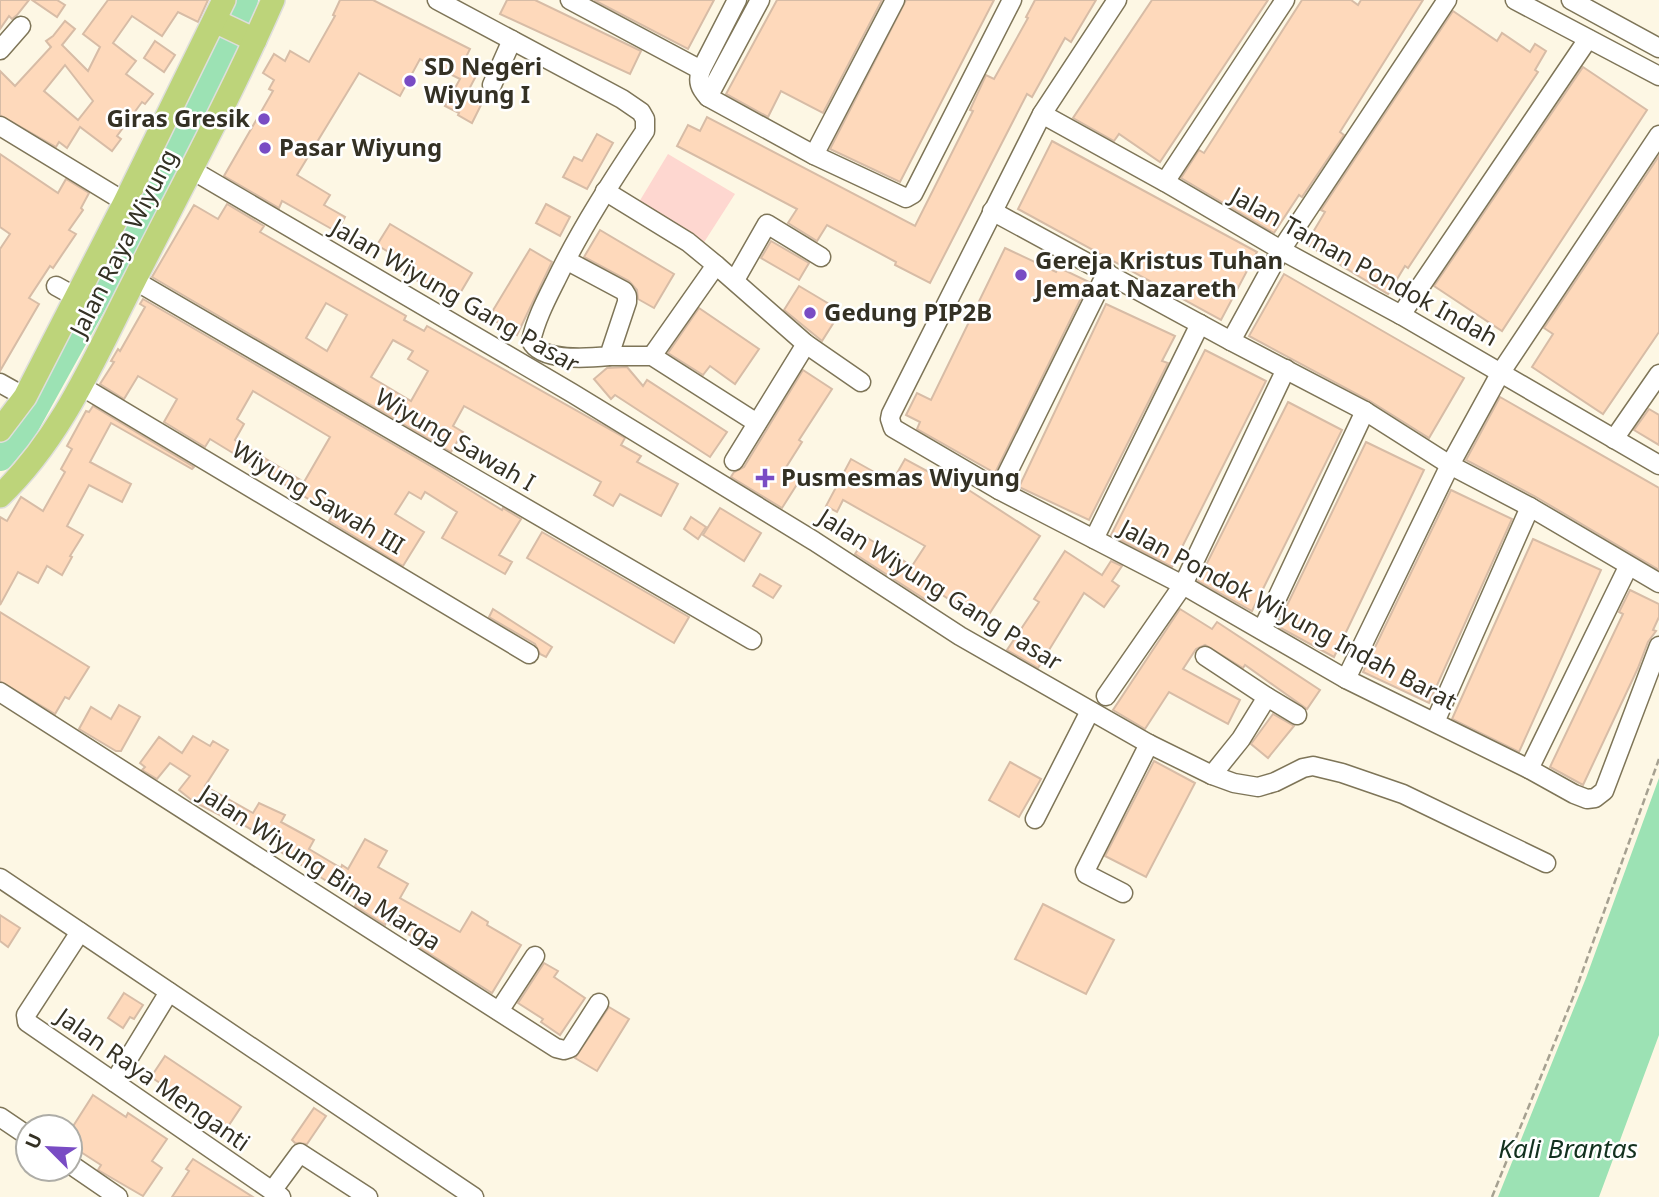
<svg xmlns="http://www.w3.org/2000/svg" width="1659" height="1197" font-family="'Noto Sans',sans-serif">
	<style>
		.green { fill: #fed7d0 }
		.water { fill: #9ce2b4 }
		.lines { fill: none; stroke-linecap: round; stroke-linejoin: round }
		.river { stroke: #9ce2b4; stroke-width: 28 }
		.building { fill: #fed9bb; stroke: #d7bca6; stroke-width: 2; fill-rule: evenodd }
		.minor-casing { stroke: #7e7558; stroke-width: 21 }
		.major-casing { stroke: #dfdedc; stroke-width: 26 }
		.path { stroke: #a6a191; stroke-width: 2.5; stroke-dasharray: 7 3.5; stroke-linecap: butt }
		.minor { stroke: #fff; stroke-width: 18 }
		.major { stroke: #bdd47a; stroke-width: 23 }
		.poi-dot { fill: #794cc4; stroke: #fff; stroke-width: 2.5 }
		.labels { text-anchor: middle; stroke-width: 5; stroke-linejoin: round; paint-order: stroke }
		.poi-label { font-size: 24px; font-weight: bold; fill: #343124; stroke: #fff; text-anchor: start }
		.street-label { font-size: 24px; fill: #343124; stroke: #fff }
		.water-label { font-size: 26px; font-style: italic; fill: #13311f; stroke: #fff }
	</style>
	<rect width="100%" height="100%" fill="#fdf7e4"/>
	<path class="green" d="M668,154L735,194L701,247L636,207Z"/>
	<path class="water" d="M1659,778V1035L1599,1197H1498L1586,978Z"/>
	<g class="lines">
		<path class="river" d="M0,457L22,431L100,290L210,80L244,0"/>
	</g>
	<g class="building">
		<path d="M0,0H29L17,15L12,19L9,16L0,29Z"/>
		<path d="M32,0H57L65,5L57,17Z"/>
		<path d="M108,0H208L198,22L178,12L162,36L132,16L113,43L136,61L126,74L153,94L145,104L142,102L117,136L121,139L112,151L80,127L67,148L59,142L56,147L0,115V71L15,86L51,47L46,41L53,36L65,21L75,29L62,45L88,71L100,47L83,34ZM65,65L93,101L78,120L44,91Z"/>
		<path d="M340,0H373L470,49L462,65L477,74L467,93L483,101L472,123L458,115L459,113L445,106L460,79L420,59L400,96L359,73L297,175L330,195L324,205L345,217L337,232L282,201L279,208L224,176L273,91L269,89L274,80L263,73L274,54L285,61L290,51L309,62L335,16L333,15Z"/>
		<path d="M507,0H535L641,51L630,74L500,14Z"/>
		<path d="M594,0H714L688,49Z"/>
		<path d="M777,0H882L823,113L781,91L768,117L726,94Z"/>
		<path d="M906,0H994L900,182L830,149Z"/>
		<path d="M1035,0H1096L1071,42L1065,38L1032,97L1027,94L930,283L895,265L896,262L827,225L817,241L788,223L797,209L677,146L688,125L700,131L707,117L915,226L973,111L970,110L986,75L994,79L1028,18L1026,17Z"/>
		<path d="M1152,0H1268L1160,162L1119,134L1114,141L1073,118Z"/>
		<path d="M1302,0H1351L1358,5L1361,0H1423L1340,132L1344,135L1302,197L1299,195L1274,233L1181,178L1199,150L1204,153Z"/>
		<path d="M1453,11L1497,41L1502,33L1530,52L1535,44L1546,51L1535,70L1538,72L1408,268L1405,266L1388,294L1306,244L1325,212L1321,210Z"/>
		<path d="M155,41L175,55L164,72L144,58Z"/>
		<path d="M1583,67L1647,110L1502,331L1434,286Z"/>
		<path d="M597,134L613,143L587,189L563,177L574,157L582,161Z"/>
		<path d="M1052,141L1257,252L1221,320L1018,209Z"/>
		<path d="M0,154L58,193L66,179L89,193L81,208L83,210L69,230L76,234L53,268L50,266L29,298L39,304L0,371V249L10,234L0,227Z"/>
		<path d="M1659,156V332L1603,414L1532,367L1553,334L1544,328Z"/>
		<path d="M227,204L264,226L260,232L406,316L404,320L424,331L427,326L625,438L621,445L641,456L637,462L678,484L661,516L620,494L613,506L594,495L601,482L464,406L453,426L463,432L451,452L152,277L194,205L218,219ZM326,303L347,315L327,351L306,338ZM393,340L413,351L408,359L428,371L411,401L371,377Z"/>
		<path d="M546,204L570,217L560,236L536,223Z"/>
		<path d="M390,224L472,273L459,295L440,283L434,291L395,267L400,259L377,245Z"/>
		<path d="M600,230L674,274L654,308L638,299L637,290L629,281L584,257Z"/>
		<path d="M771,241L809,263L799,280L761,258Z"/>
		<path d="M1005,248L1056,272L1058,267L1089,282L995,473L917,429L920,422L906,415L917,393L931,400Z"/>
		<path d="M530,249L552,262L517,335L489,317Z"/>
		<path d="M1284,274L1464,378L1429,438L1370,401L1249,336Z"/>
		<path d="M799,286L841,311L822,341L784,310Z"/>
		<path d="M143,299L439,471L502,510L503,508L521,519L499,555L512,562L505,574L442,538L457,512L425,492L421,499L409,492L395,514L424,532L403,566L329,521L333,514L210,439L205,447L164,422L177,399L138,376L124,399L100,384L114,362L111,361L118,349L120,351L145,307L140,304ZM253,391L330,437L304,482L235,440L244,424L237,419Z"/>
		<path d="M1106,304L1175,336L1162,361L1168,363L1089,520L1019,487Z"/>
		<path d="M699,308L759,349L735,384L710,366L703,375L668,353Z"/>
		<path d="M1205,350L1266,381L1172,567L1111,535Z"/>
		<path d="M627,367L643,386L647,380L727,432L710,457L615,395L611,399L594,379L607,368Z"/>
		<path d="M803,370L832,389L799,440L802,442L785,469L801,478L782,508L731,477L734,472L744,467Z"/>
		<path d="M1500,397L1659,488V570L1536,497L1466,460Z"/>
		<path d="M1288,402L1342,430L1252,611L1198,581Z"/>
		<path d="M93,406L194,467L192,469L111,423L90,462L131,484L122,502L89,485L67,526L83,535L70,556L72,557L62,575L47,566L38,583L18,572L0,605V517L7,521L21,497L43,511L65,472L61,469L72,449L67,446L86,411L89,412Z"/>
		<path d="M1649,409L1659,415V445L1634,430Z"/>
		<path d="M1366,442L1424,470L1334,657L1277,626Z"/>
		<path d="M851,459L892,482L905,459L962,490L964,487L1040,536L984,622L933,589L926,600L855,554L866,537L912,566L925,546L843,500L837,512L826,506Z"/>
		<path d="M1451,490L1512,519L1429,703L1363,672Z"/>
		<path d="M720,508L761,533L744,561L703,535Z"/>
		<path d="M691,517L706,527L698,539L684,529Z"/>
		<path d="M542,532L689,617L674,643L527,558Z"/>
		<path d="M1533,539L1601,570L1519,752L1452,719Z"/>
		<path d="M1065,551L1102,575L1111,561L1122,566L1112,581L1119,586L1104,607L1084,593L1038,668L1007,650L1039,602L1034,599Z"/>
		<path d="M760,574L781,586L773,598L753,586Z"/>
		<path d="M1630,590L1659,604V617L1653,630L1656,631L1648,642L1638,668L1583,785L1550,767L1623,614L1619,612Z"/>
		<path d="M493,609L552,647L546,657L540,654L535,644L489,617Z"/>
		<path d="M1180,609L1212,629L1217,622L1320,690L1307,709L1245,665L1243,668L1205,645L1196,649L1183,669L1240,700L1228,724L1169,692L1145,729L1113,710Z"/>
		<path d="M0,612L89,667L69,699L65,697L55,714L0,681Z"/>
		<path d="M119,705L140,717L121,751H116L79,729L91,707L111,719Z"/>
		<path d="M1273,714L1294,726L1268,758L1251,744Z"/>
		<path d="M193,736L210,746L213,741L228,750L205,786L253,813L259,803L285,815L281,822L314,840L309,849L341,868L342,865L348,869L365,839L387,851L378,867L408,884L400,898L460,932L472,912L488,922L487,925L521,945L492,993L414,944L417,939L386,922L385,925L355,906L358,901L276,849L278,845L240,823L239,825L194,802L179,790L190,776L170,763L157,779L142,770L145,767L140,763L159,737L182,753Z"/>
		<path d="M1154,761L1195,783L1146,877L1105,856Z"/>
		<path d="M1010,762L1041,779L1019,817L989,800Z"/>
		<path d="M1043,904L1114,940L1086,994L1015,959Z"/>
		<path d="M0,915L20,928L8,947L0,941Z"/>
		<path d="M544,963L558,971L554,977L585,998L560,1035L541,1022L543,1019L518,1003Z"/>
		<path d="M124,993L143,1005L134,1019L130,1017L123,1028L108,1018Z"/>
		<path d="M609,1007L629,1019L597,1071L575,1058Z"/>
		<path d="M165,1056L241,1107L227,1128L151,1077Z"/>
		<path d="M93,1095L126,1117L128,1113L167,1139L152,1161L162,1168L143,1196L98,1170L101,1165L70,1145V1131Z"/>
		<path d="M314,1108L326,1116L307,1144L295,1143L292,1140Z"/>
		<path d="M193,1159L253,1197H172L189,1171L186,1169Z"/>
	</g>
	<g class="lines">
		<defs>
			<g id="minor">
				<path d="M437,0L622,99L641,112L645,119V131C613,179 581,228 556,280C546,300 536,319 531,341C541,362 589,358 609,356L627,302V296L624,291L566,260"/>
				<path d="M570,0L701,70"/>
				<path d="M737,0L701,70C697,82 700,88 708,97L814,155L906,198L913,194L1012,0"/>
				<path d="M1117,0L1042,114L891,414L890,419L893,428L999,490L1183,585L1346,679L1529,769L1574,794L1587,799L1595,798L1604,791L1659,646"/>
				<path d="M1515,0L1659,76"/>
				<path d="M1571,0L1659,48"/>
				<path d="M0,50L21,26"/>
				<path d="M492,85L512,40"/>
				<path d="M708,97L760,0"/>
				<path d="M1042,114L1165,182L1281,250L1401,315L1659,465"/>
				<path d="M0,126L125,202"/>
				<path d="M814,155L895,0"/>
				<path d="M192,170L572,393L814,541L960,636L1149,744L1212,775L1234,783L1258,787L1275,782L1303,768L1313,766L1342,773L1403,794L1546,863"/>
				<path d="M1165,182L1285,0"/>
				<path d="M605,191L688,242L716,265L652,356"/>
				<path d="M992,211L1231,341L1365,411L1450,465L1530,507L1659,583"/>
				<path d="M716,265L806,344L861,382"/>
				<path d="M134,280L752,640"/>
				<path d="M735,280L767,224L821,257"/>
				<path d="M56,286L76,297"/>
				<path d="M1401,315L1588,39"/>
				<path d="M1231,341L1281,250L1447,0"/>
				<path d="M609,356H652L757,423"/>
				<path d="M0,383L25,397"/>
				<path d="M81,386L529,654"/>
				<path d="M1614,439L1659,374"/>
				<path d="M734,461L806,344"/>
				<path d="M999,490L1107,272"/>
				<path d="M1094,539L1200,324"/>
				<path d="M1262,630L1365,411"/>
				<path d="M1205,656L1267,697L1241,739L1212,775"/>
				<path d="M1346,679L1450,465L1501,372L1659,135"/>
				<path d="M0,692L556,1048L564,1050L570,1048L599,1003"/>
				<path d="M1106,696L1183,585L1286,369"/>
				<path d="M1267,697L1297,715"/>
				<path d="M1435,722L1530,507"/>
				<path d="M1529,769L1628,567"/>
				<path d="M1035,819L1090,711"/>
				<path d="M0,878L474,1197"/>
				<path d="M1123,893L1086,874L1085,871L1149,744"/>
				<path d="M80,932L26,1015L27,1022L281,1197"/>
				<path d="M499,1011L535,956"/>
				<path d="M114,1082L169,992"/>
				<path d="M0,1117L28,1136"/>
				<path d="M70,1164L118,1197"/>
				<path d="M272,1191L300,1153L368,1197"/>
			</g>
			<g id="major">
				<path d="M215,21L255,40"/>
				<path d="M0,430L25,397L125,202L224,0"/>
				<path d="M0,496C62,437 95,357 134,281C181,188 231,96 273,0"/>
			</g>
		</defs>
		<use href="#minor" class="minor-casing"/>
		<use href="#major" class="major-casing"/>
		<path class="path" d="M1492,1197L1574,995L1659,759"/>
		<use href="#minor" class="minor"/>
		<use href="#major" class="major"/>
	</g>
	<g class="poi-dot">
		<circle cx="410" cy="81" r="7"/>
		<circle cx="264" cy="119" r="7"/>
		<circle cx="265" cy="148" r="7"/>
		<circle cx="1021" cy="275" r="7"/>
		<circle cx="810" cy="313" r="7"/>
		<path d="M761.5 467.5h7v7h7v7h-7v7h-7v-7h-7v-7h7z"/>
	</g>
	<g class="labels">
		<g class="poi-label">
			<text x="424" y="75">SD Negeri<tspan x="424" dy="28">Wiyung I</tspan></text>
			<text x="250" y="127" text-anchor="end">Giras Gresik</text>
			<text x="279" y="156">Pasar Wiyung</text>
			<text x="1035" y="269">Gereja Kristus Tuhan<tspan x="1035" dy="28">Jemaat Nazareth</tspan></text>
			<text x="824" y="321">Gedung PIP2B</text>
			<text x="781" y="486">Pusmesmas Wiyung</text>
		</g>
		<g class="street-label">
			<text transform="translate(124 243) rotate(-63)" y="8">Jalan Raya Wiyung</text>
			<text transform="translate(1364 267) rotate(29)" y="8">Jalan Taman Pondok Indah</text>
			<text transform="translate(455 296) rotate(30)" y="8">Jalan Wiyung Gang Pasar</text>
			<text transform="translate(455 440) rotate(30)" y="8">Wiyung Sawah I</text>
			<text transform="translate(318 498) rotate(31)" y="8">Wiyung Sawah III</text>
			<text transform="translate(940 590) rotate(32)" y="8">Jalan Wiyung Gang Pasar</text>
			<text transform="translate(1288 615) rotate(28)" y="8">Jalan Pondok Wiyung Indah Barat</text>
			<text transform="translate(320 868) rotate(33)" y="8">Jalan Wiyung Bina Marga</text>
			<text transform="translate(153 1080) rotate(35)" y="8">Jalan Raya Menganti</text>
		</g>
		<g class="water-label">
			<text x="1568" y="1158">Kali Brantas</text>
		</g>
	</g>
	<g transform="translate(49 1148) rotate(294)"><circle r="33" fill="#ffffff" stroke="#aeada7" stroke-width="2"/>
	<path d="M0-5L12 26L0 18L-12 26Z" fill="#794cc4"/>
	<text y="-10" font-size="19" font-weight="bold" text-anchor="middle" fill="#343124">U</text>
	</g>
</svg>
